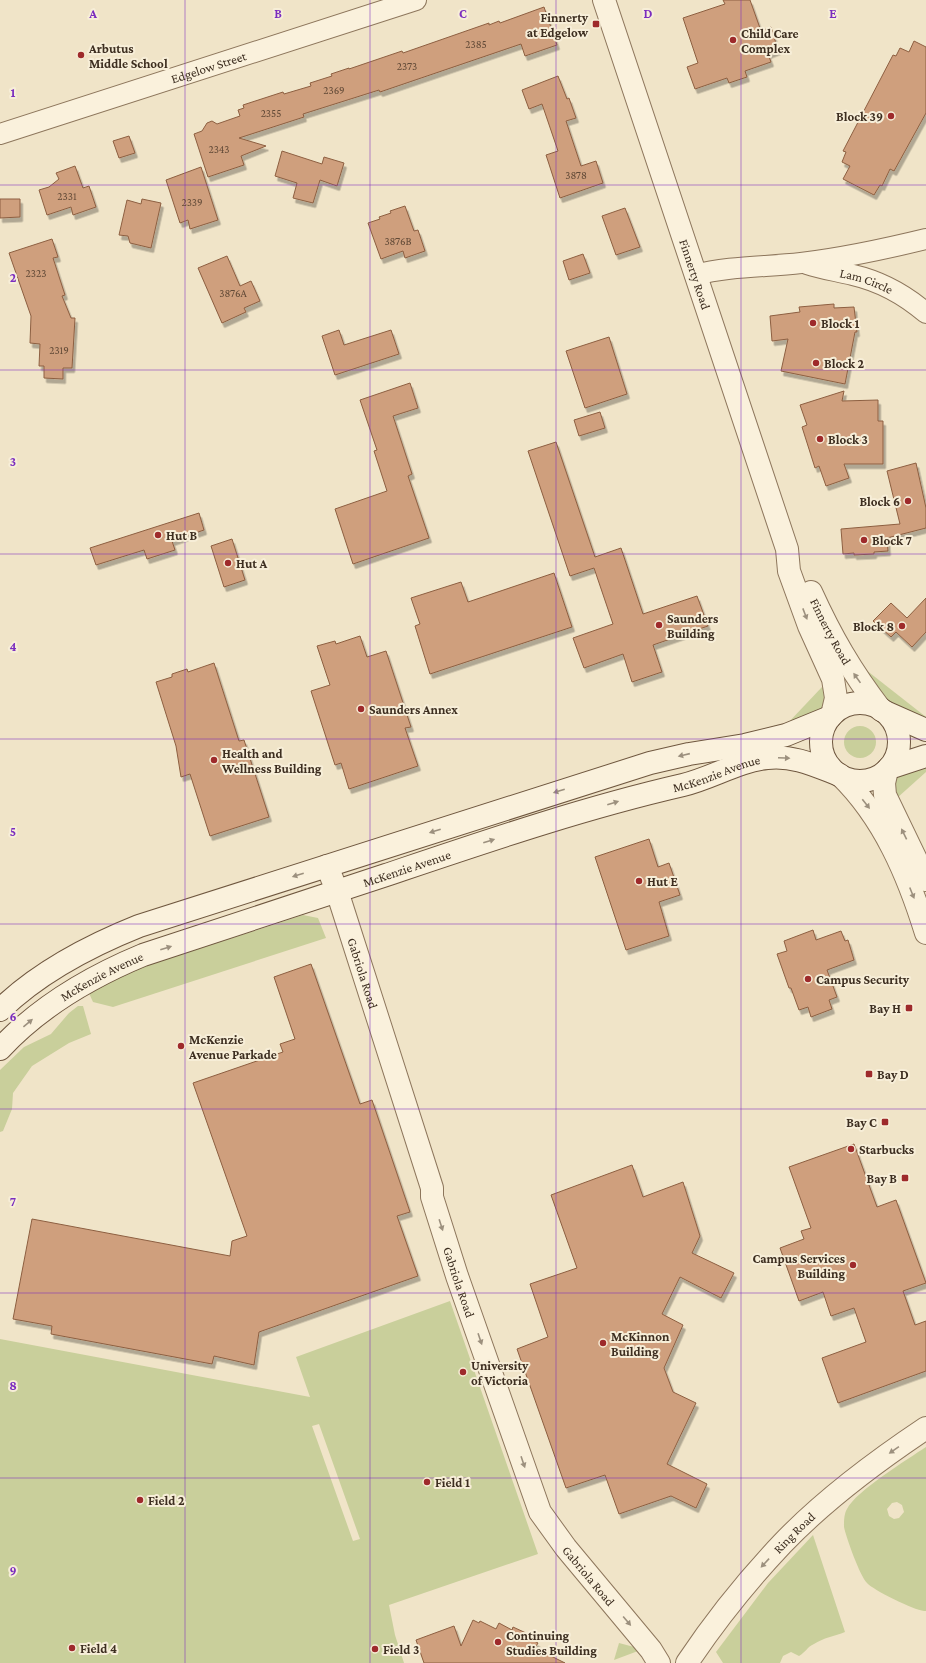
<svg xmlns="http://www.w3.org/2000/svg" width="926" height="1663" font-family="'Crimson Pro',serif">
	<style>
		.green { fill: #c9cf9b; fill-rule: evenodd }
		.building { fill: #cf9f7d; stroke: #8d5f41; filter: url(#shadow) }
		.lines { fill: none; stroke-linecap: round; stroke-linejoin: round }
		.minor-casing { stroke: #8d765c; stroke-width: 22 }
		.tertiary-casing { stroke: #8d765c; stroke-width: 24 }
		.secondary-casing { stroke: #6f573f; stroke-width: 24 }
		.minor { stroke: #faf1dc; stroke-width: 20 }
		.tertiary { stroke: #faf1dc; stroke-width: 22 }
		.secondary { stroke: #faf1dc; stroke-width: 22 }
		.oneway { fill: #9c907e }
		.grid { fill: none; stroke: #7b2cbf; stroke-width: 1; stroke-opacity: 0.55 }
		.poi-dot { fill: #9e2a2b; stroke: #f7eed8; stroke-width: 1.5 }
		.labels { text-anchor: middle; stroke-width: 4; stroke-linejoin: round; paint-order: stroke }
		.number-label { font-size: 11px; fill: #624a37 }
		.poi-label { font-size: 13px; font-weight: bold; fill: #3d2e20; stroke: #f7eed8; text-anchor: start }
		.street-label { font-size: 13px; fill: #3d2e20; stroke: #f7eed8 }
		.grid-label { font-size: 13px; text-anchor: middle; font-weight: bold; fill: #7b2cbf; stroke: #f7eed8; stroke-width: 4; stroke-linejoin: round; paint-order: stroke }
	</style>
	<defs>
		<filter id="shadow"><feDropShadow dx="2.5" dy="4.5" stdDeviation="0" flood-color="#0004"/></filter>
	</defs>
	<rect width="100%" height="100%" fill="#f0e4c8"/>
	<g class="green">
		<path d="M861,666L926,717V722L893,708Z"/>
		<path d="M822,687L828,694L824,707L821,710L787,724Z"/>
		<circle cx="860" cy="742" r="16"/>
		<path d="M926,764V772L897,798L893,794L895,781L898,776Z"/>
		<path d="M303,915L318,918L326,938L113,1007L93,1002L88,991L124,973Z"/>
		<path d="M78,1006H83L91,1034L69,1043L32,1066L13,1093L12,1109L3,1131L0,1132V1070L24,1047L51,1034L69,1013Z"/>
		<path d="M450,1301L538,1554L389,1605L395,1635L404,1663H0V1339L310,1397L296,1357ZM319,1424L360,1539L353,1541L312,1426Z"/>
		<path d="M926,1447V1611H924C914,1610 873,1590 867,1583C860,1576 846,1537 844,1527C844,1521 844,1514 847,1509C856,1491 908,1459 926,1447ZM897,1502L902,1505L904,1512L899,1518L894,1519L889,1516L887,1509L892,1503Z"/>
		<path d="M813,1535L845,1632C835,1636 823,1638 814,1644C807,1647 806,1652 799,1656L791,1652L783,1656L780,1663H723L716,1652L768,1583Z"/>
		<path d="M619,1643L634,1647L638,1651L614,1660Z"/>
	</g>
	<g class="building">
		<path d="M723,0H750L761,31L771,27L778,50L768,54L771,62L745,71L747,77L729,83L727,78L695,89L687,67L698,63L683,18L725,4Z"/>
		<path d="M544,7L557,45L525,56L521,44L380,92L379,90L303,114L304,117L239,138L266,146L241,156L244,165L208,177L194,134L202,131L207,123L212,121L217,124L240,116L238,110L244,108L243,105L283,92L284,94L311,86L310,83L332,76L331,74L349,68V69L402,51L403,53L489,23V25L499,21L500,23Z"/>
		<path d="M914,41L926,47V113L894,171L890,169L882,186L880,185L874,195L843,179L850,166L842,162L846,152L843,151L893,55L896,56L900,48L909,52Z"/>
		<path d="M558,76L567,99L569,98L576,118L566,121L581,166L596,161L603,183L560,198L546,155L558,151L542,104L529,109L522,90Z"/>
		<path d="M129,136L135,153L119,158L113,141Z"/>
		<path d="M282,151L322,164L324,157L344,163L337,186L320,180L313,203L293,198L297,183L275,176Z"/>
		<path d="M75,166L83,188L89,186L96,207L73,215L71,207L47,215L39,190L49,187L59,179L56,173Z"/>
		<path d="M201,167L218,220L190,229L188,220L180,223L166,180Z"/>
		<path d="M0,199H20V217L0,218Z"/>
		<path d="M142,199L161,203L151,248L130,243L128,236L119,235L127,200L141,204Z"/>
		<path d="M405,206L414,231L418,230L425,251L405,258L403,251L381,259L368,223L380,219L379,217L391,213L390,211Z"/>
		<path d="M625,208L640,247L616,255L602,216Z"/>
		<path d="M52,239L58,257L53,258L65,295L62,296L71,318H75L72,368H63V379L44,378V366H39L40,344L30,343L31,316L9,253Z"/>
		<path d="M583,254L590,273L569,280L563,261Z"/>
		<path d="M227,256L240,286L251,281L260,301L244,308L246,312L222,323L198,268Z"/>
		<path d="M834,304V308L854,307L857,332H855L845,384L781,371L788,339L772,341L770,316L800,312L799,307Z"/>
		<path d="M339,330L344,345L391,330L399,354L335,375L322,336Z"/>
		<path d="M609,337L627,394L585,408L566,351Z"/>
		<path d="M410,383L418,408L393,416L412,474L408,476L429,538L353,564L335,509L387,491L374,451L377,450L360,400Z"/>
		<path d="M844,391L842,401L878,400V421H883V464H844L849,478L826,486L819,466L815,468L802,427L807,425L800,405Z"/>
		<path d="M600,412L605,428L579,436L574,420Z"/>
		<path d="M556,442L595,557L621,548L643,614L697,596L708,626L653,645L662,672L632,682L623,654L584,668L573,638L613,624L594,568L570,576L528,451Z"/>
		<path d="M916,463L926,508V528L887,538L888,551L874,552V554L854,555V553L843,554L841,529L900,524L887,471Z"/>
		<path d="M199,513L204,530L172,541L175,550L147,559L144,550L96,565L90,548Z"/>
		<path d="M232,539L245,580L224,587L211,546Z"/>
		<path d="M554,573L572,627L430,674L415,626L420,624L411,598L461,582L468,602Z"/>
		<path d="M926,598V632L912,647L896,632L891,637L873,621L891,603L907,618Z"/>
		<path d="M360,636L367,657L386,651L411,727L405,728L418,766L349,789L341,763L335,765L311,691L330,685L317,646L335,641L336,644Z"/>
		<path d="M214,663L239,741L244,740L269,817L210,836L190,774L181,777L176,746L156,682L172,677V674L187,669L188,672Z"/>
		<path d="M649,839L658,867L669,863L680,895L659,902L669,936L626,950L595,857Z"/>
		<path d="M813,930L816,940L841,931L845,941L848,940L854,960L827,970L837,997L829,1000L832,1009L811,1017L808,1007L799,1010L791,988H789L777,954L787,951L784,941Z"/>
		<path d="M311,964L360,1104L372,1100L410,1212L397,1216L418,1276L259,1332L254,1365L214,1356L212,1364L51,1334L52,1326L13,1319L32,1219L230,1256L232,1241L247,1236L193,1083L283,1052L280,1044L295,1039L274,977Z"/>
		<path d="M854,1144L877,1207L896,1200L926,1283L903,1291L915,1325L926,1321V1371L838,1403L822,1358L866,1342L854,1308L831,1316L823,1292L799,1301L780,1248L804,1239L801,1231L811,1228L789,1167Z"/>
		<path d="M632,1165L643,1197L683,1182L700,1236L692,1253L734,1273L721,1298L680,1277L662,1314L683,1325L664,1368L673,1392L696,1403L667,1464L707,1484L696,1508L671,1496L619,1514L605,1475L566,1488L517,1349L548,1337L530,1284L577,1268L551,1195Z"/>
		<path d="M473,1620L479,1623L480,1621L496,1629L499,1623L512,1630L513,1627L526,1633L525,1636L538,1643L535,1648L565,1663H424L416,1640L454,1626L461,1646Z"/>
	</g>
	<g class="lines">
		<defs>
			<g id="minor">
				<path id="s1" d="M0,134L416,0"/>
				<path id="s2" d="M807,264C822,269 837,271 853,275C879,281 905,295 926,313"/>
				<path d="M695,275C729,266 766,267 801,263C843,258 885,249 926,239"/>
			</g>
			<g id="tertiary">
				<path id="s3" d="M604,0L787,549L789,571L809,626L833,679L836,698L832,715"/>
				<path id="s4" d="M811,592C831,636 851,671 881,710"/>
				<path d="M887,770L884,783L885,795L926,880"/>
				<path d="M840,775C884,818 908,875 926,933"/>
				<path id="s5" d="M327,866L337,891L432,1188V1197L457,1276L540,1512L566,1548L651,1650L659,1663"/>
				<path id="s6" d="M687,1663C715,1621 747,1581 782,1544C824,1500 875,1462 926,1428"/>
			</g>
			<g id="secondary">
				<circle cx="860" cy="742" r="39"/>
				<path d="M883,711L926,730"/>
				<path d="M889,768L926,756"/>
				<path d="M0,1010C39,972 89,946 139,926L650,763L689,754L745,745L786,735L830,717"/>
				<path id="s7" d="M0,1049C39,1007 90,977 143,955C224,929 305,902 386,875C484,842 583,808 683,785C712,778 738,761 767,758C793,755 814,765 837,774"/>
			</g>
		</defs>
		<use href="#minor" class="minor-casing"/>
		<use href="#tertiary" class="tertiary-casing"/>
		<use href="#secondary" class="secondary-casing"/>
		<use href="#minor" class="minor"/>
		<use href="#tertiary" class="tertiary"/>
		<use href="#secondary" class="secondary"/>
	</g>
	<defs><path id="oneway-solid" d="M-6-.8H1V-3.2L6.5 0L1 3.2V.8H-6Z"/></defs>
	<g class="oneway">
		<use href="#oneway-solid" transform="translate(805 614) rotate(69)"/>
		<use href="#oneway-solid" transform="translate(857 678) rotate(-125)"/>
		<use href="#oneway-solid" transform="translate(684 755) rotate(167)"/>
		<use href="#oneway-solid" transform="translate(784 758) rotate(3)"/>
		<use href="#oneway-solid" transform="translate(559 791) rotate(163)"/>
		<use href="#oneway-solid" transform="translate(613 803) rotate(-17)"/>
		<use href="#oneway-solid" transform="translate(866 804) rotate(52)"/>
		<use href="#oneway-solid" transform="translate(435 831) rotate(162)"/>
		<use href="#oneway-solid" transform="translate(904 834) rotate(-116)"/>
		<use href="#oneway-solid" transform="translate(489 841) rotate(-17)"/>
		<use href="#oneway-solid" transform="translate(298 875) rotate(163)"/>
		<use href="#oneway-solid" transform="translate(912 893) rotate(68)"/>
		<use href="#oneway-solid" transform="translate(166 948) rotate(-18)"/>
		<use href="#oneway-solid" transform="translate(28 1023) rotate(-40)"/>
		<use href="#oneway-solid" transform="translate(441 1225) rotate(72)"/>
		<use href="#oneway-solid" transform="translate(480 1339) rotate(71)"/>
		<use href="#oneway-solid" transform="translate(894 1450) rotate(145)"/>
		<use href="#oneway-solid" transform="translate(523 1462) rotate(71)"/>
		<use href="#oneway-solid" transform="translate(765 1563) rotate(133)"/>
		<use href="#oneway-solid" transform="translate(627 1621) rotate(50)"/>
	</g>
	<path class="grid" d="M185,0V1663M370,0V1663M556,0V1663M741,0V1663M0,185H926M0,370H926M0,554H926M0,739H926M0,924H926M0,1109H926M0,1293H926M0,1478H926"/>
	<g class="poi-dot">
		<rect x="592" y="20" width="8" height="8" rx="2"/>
		<circle cx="733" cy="40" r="4"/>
		<circle cx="81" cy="55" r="4"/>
		<circle cx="891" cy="116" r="4"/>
		<circle cx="813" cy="323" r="4"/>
		<circle cx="816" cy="363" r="4"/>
		<circle cx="820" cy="439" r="4"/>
		<circle cx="908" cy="501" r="4"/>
		<circle cx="158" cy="535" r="4"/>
		<circle cx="864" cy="540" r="4"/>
		<circle cx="228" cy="563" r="4"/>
		<circle cx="659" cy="625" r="4"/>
		<circle cx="902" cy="626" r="4"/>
		<circle cx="361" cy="709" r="4"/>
		<circle cx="214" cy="760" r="4"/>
		<circle cx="639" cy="881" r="4"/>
		<circle cx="808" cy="979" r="4"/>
		<rect x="905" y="1004" width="8" height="8" rx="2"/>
		<circle cx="181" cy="1046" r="4"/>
		<rect x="865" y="1070" width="8" height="8" rx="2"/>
		<rect x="881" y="1118" width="8" height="8" rx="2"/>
		<circle cx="851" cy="1149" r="4"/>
		<rect x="901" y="1174" width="8" height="8" rx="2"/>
		<circle cx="853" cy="1265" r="4"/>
		<circle cx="603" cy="1343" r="4"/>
		<circle cx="463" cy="1372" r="4"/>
		<circle cx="427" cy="1482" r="4"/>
		<circle cx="140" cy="1500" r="4"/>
		<circle cx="498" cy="1642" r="4"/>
		<circle cx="72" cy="1648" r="4"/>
		<circle cx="375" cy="1649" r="4"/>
	</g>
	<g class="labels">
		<g class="number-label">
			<text x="476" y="48">2385</text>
			<text x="407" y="70">2373</text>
			<text x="334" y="94">2369</text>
			<text x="271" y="117">2355</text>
			<text x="219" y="153">2343</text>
			<text x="576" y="179">3878</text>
			<text x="67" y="200">2331</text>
			<text x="192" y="206">2339</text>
			<text x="398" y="245">3876B</text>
			<text x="36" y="277">2323</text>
			<text x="233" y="297">3876A</text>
			<text x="59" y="354">2319</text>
		</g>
		<g class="poi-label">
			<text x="588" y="22" text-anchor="end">Finnerty<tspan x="588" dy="15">at Edgelow</tspan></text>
			<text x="741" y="38">Child Care<tspan x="741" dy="15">Complex</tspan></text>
			<text x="89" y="53">Arbutus<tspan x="89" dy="15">Middle School</tspan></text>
			<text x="883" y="121" text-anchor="end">Block 39</text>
			<text x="821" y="328">Block 1</text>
			<text x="824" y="368">Block 2</text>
			<text x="828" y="444">Block 3</text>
			<text x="900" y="506" text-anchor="end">Block 6</text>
			<text x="166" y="540">Hut B</text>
			<text x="872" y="545">Block 7</text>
			<text x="236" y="568">Hut A</text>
			<text x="667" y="623">Saunders<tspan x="667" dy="15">Building</tspan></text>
			<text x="894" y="631" text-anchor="end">Block 8</text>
			<text x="369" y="714">Saunders Annex</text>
			<text x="222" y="758">Health and<tspan x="222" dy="15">Wellness Building</tspan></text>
			<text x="647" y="886">Hut E</text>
			<text x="816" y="984">Campus Security</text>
			<text x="901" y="1013" text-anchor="end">Bay H</text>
			<text x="189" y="1044">McKenzie<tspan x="189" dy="15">Avenue Parkade</tspan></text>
			<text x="877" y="1079">Bay D</text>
			<text x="877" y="1127" text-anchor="end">Bay C</text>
			<text x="859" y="1154">Starbucks</text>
			<text x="897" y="1183" text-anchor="end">Bay B</text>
			<text x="845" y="1263" text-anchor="end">Campus Services<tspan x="845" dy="15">Building</tspan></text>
			<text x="611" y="1341">McKinnon<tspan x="611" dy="15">Building</tspan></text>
			<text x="471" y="1370">University<tspan x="471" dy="15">of Victoria</tspan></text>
			<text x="435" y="1487">Field 1</text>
			<text x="148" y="1505">Field 2</text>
			<text x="506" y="1640">Continuing<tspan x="506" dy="15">Studies Building</tspan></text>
			<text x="80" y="1653">Field 4</text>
			<text x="383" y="1654">Field 3</text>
		</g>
		<g class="street-label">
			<text dy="5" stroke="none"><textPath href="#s1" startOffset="219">Edgelow Street</textPath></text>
			<text dy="5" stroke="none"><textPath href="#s3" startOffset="289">Finnerty Road</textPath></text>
			<text dy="5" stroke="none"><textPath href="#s2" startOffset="62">Lam Circle</textPath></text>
			<text dy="5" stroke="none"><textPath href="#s4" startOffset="44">Finnerty Road</textPath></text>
			<text dy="5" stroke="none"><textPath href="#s7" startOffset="774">McKenzie Avenue</textPath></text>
			<text dy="5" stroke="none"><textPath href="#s7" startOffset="450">McKenzie Avenue</textPath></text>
			<text dy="5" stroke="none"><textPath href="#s5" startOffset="113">Gabriola Road</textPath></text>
			<text dy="5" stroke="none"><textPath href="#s7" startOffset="126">McKenzie Avenue</textPath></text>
			<text dy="5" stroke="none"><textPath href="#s5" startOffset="437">Gabriola Road</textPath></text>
			<text dy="5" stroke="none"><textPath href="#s6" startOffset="169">Ring Road</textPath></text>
			<text dy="5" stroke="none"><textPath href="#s5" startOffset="761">Gabriola Road</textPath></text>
		</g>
	</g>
	<g class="grid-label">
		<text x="93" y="18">A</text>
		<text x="278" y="18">B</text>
		<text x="463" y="18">C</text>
		<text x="648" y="18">D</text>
		<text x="833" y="18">E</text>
		<text x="13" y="97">1</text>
		<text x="13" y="282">2</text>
		<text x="13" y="466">3</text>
		<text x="13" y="651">4</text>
		<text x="13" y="836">5</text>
		<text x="13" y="1021">6</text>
		<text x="13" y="1206">7</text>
		<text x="13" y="1390">8</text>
		<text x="13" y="1575">9</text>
	</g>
</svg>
